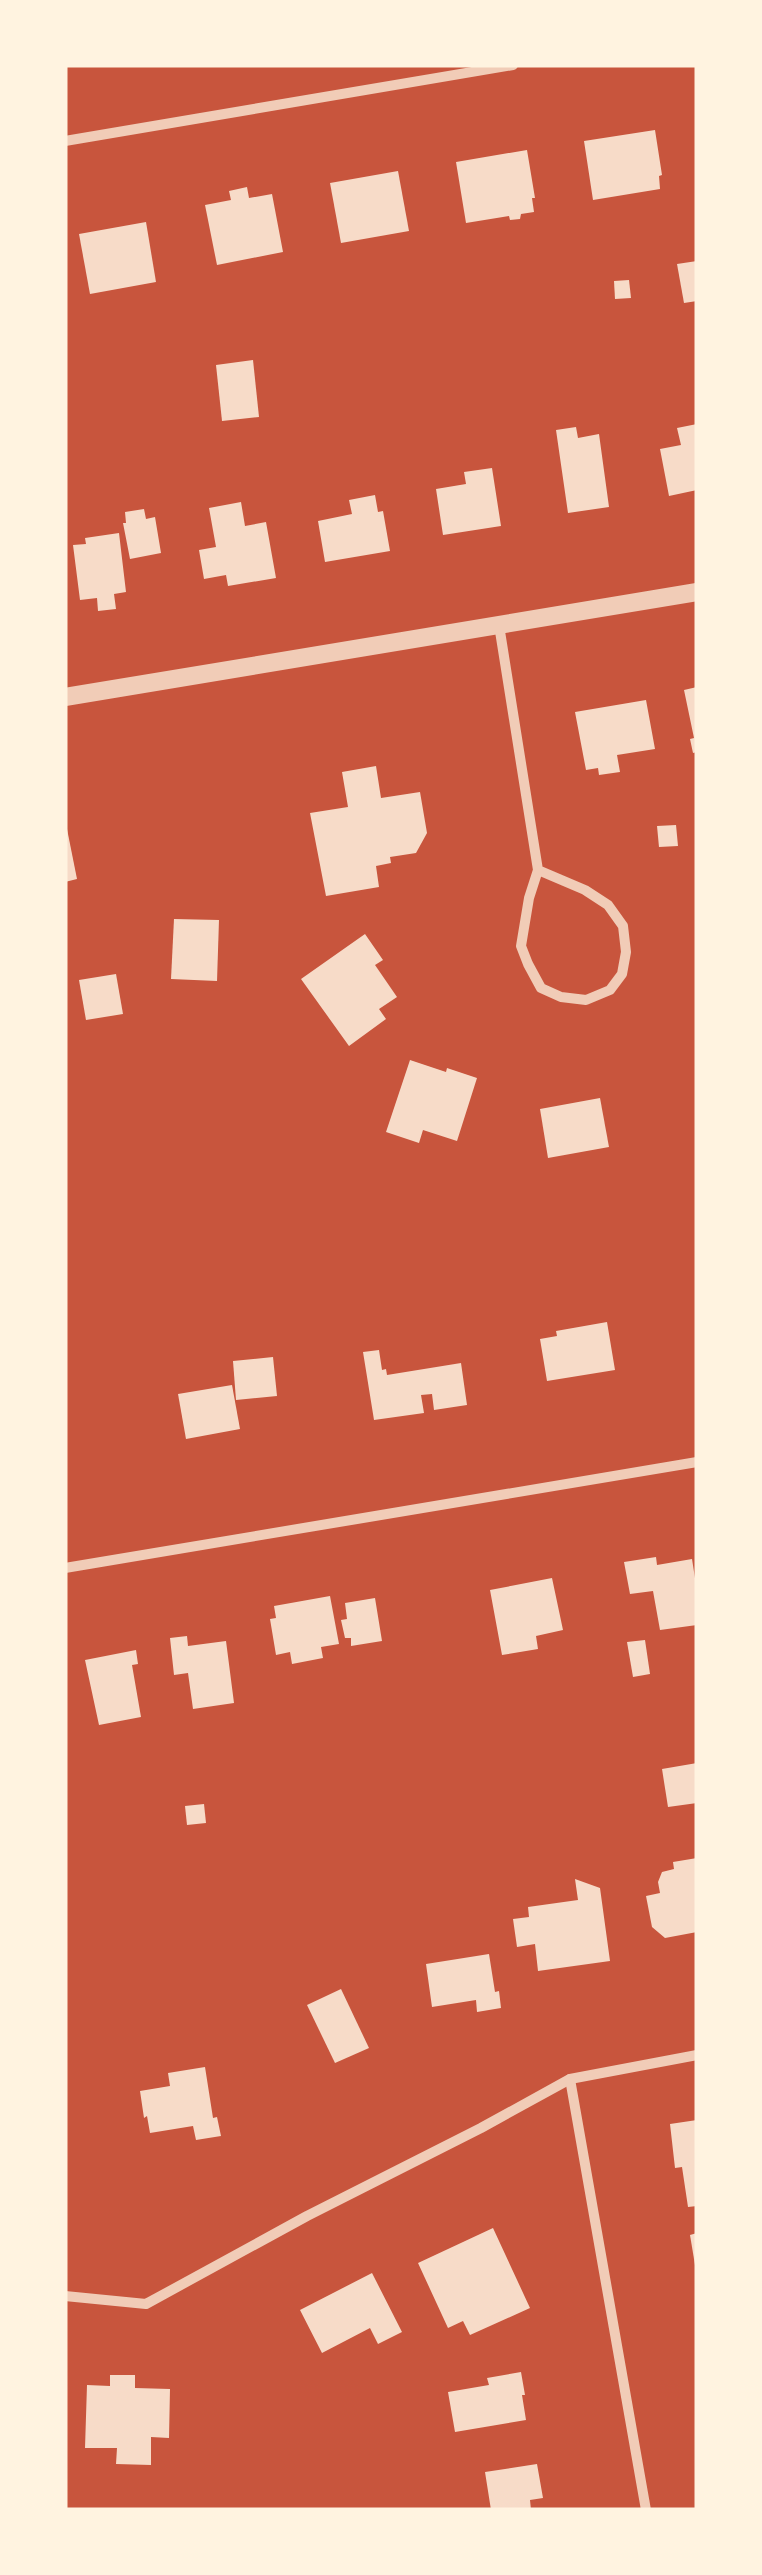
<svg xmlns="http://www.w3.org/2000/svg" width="762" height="2575" font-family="Roboto,sans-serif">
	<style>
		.building { fill: #f7dbc8 }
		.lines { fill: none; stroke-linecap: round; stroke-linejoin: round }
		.minor { stroke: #f1ccb7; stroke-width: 10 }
		.tertiary { stroke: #f1ccb7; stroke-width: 18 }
	</style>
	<rect width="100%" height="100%" fill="#c8553d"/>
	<g class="building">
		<path d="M655,130L662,175L659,176L660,189L593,200L584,141Z"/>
		<path d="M527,150L535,198H532L534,212L521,214L520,219L510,220L509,216L466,223L456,162Z"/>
		<path d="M398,171L409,231L341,243L330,183Z"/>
		<path d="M247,187L249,198L272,194L283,252L217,265L205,205L231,200L229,191Z"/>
		<path d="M146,222L156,282L90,294L79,234Z"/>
		<path d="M697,261V301L684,303L677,264Z"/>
		<path d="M629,280L631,298L615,299L614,281Z"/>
		<path d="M253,360L259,417L222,421L216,365Z"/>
		<path d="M697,424V490L669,496L660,449L681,445L677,428Z"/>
		<path d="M576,427L578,438L599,434L609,507L568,513L556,430Z"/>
		<path d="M492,468L501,526L443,535L436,489L466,484L464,472Z"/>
		<path d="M375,495L378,512L383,511L390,551L325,562L318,521L352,514L349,500Z"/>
		<path d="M241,502L245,526L266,522L276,578L228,586L226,575L204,579L199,550L216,547L209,508Z"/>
		<path d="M144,509L146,519L155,517L161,553L130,559L123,523H126L125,512Z"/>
		<path d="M119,533L126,592L114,594L116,609L98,611L97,598L80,600L73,545L86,544L85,538Z"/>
		<path d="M697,687V752L693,753L690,739L694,738L684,690Z"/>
		<path d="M646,700L655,749L617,755L620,772L599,775L598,768L586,770L575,712Z"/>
		<path d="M376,766L381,798L420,792L427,833L416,853L390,857L391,863L376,866L379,887L326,896L310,813L348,807L342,772Z"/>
		<path d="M676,825L678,846L659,847L657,826Z"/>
		<path d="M65,829H67L77,879L65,882Z"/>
		<path d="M174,919L219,920L217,981L171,979Z"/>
		<path d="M365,934L383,960L375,965L397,997L379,1009L386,1019L349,1046L301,979Z"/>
		<path d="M116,974L123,1014L86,1020L79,980Z"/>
		<path d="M410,1060L446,1072L447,1068L477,1078L457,1141L423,1130L419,1143L386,1132Z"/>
		<path d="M600,1098L609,1147L548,1158L540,1109Z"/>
		<path d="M607,1322L615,1370L547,1381L540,1339L557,1336L556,1331Z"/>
		<path d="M379,1350L382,1370L386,1369L387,1375L461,1363L467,1405L434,1410L432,1394L421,1395L424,1413L374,1420L363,1352Z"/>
		<path d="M273,1357L277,1396L236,1400L233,1361Z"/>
		<path d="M232,1385L240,1429L186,1439L178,1394Z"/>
		<path d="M656,1557L657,1565L692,1559L697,1591V1625L660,1630L653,1591L630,1594L624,1562Z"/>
		<path d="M552,1578L563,1630L536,1636L538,1649L502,1655L490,1590Z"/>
		<path d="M330,1596L339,1644L321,1647L323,1658L292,1664L290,1652L276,1655L270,1619L276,1618L274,1606Z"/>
		<path d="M375,1598L382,1641L351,1646V1638H345L341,1620L347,1619L345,1603Z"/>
		<path d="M187,1636L188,1646L226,1641L234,1703L193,1709L188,1673L174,1675L170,1638Z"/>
		<path d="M645,1640L650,1674L633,1677L627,1642Z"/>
		<path d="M136,1650L138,1664L132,1665L141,1717L99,1725L85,1660Z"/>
		<path d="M697,1763V1803L668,1807L662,1769Z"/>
		<path d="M204,1804L206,1823L187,1825L185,1806Z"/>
		<path d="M697,1858V1932L665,1938L652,1927L646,1896L660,1893L658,1882L662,1872L674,1869L673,1862Z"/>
		<path d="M575,1879L600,1888L610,1961L538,1971L535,1944L517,1947L513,1919L529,1917L528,1907L578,1900Z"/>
		<path d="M489,1954L495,1992L499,1991L501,2008L477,2012L476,2000L432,2007L426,1964Z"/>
		<path d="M341,1989L369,2048L335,2063L307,2005Z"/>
		<path d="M205,2067L213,2118L217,2117L221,2136L196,2140L193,2126L150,2133L147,2116L144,2118L140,2091L170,2086L168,2073Z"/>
		<path d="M697,2120V2206L688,2207L682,2167L675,2168L670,2124Z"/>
		<path d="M493,2228L530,2308L470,2335L463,2321L448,2328L418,2263Z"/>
		<path d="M697,2233V2265H695L690,2235Z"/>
		<path d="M372,2273L402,2332L378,2344L370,2328L322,2353L300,2310Z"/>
		<path d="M521,2372L525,2395H522L526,2420L455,2432L448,2392L489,2385L487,2378Z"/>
		<path d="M110,2375H135V2388L170,2389L169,2438L151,2437V2465L116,2464L117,2448H85L87,2385L110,2386Z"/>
		<path d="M537,2464L543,2498L530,2500L531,2510H491L485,2472Z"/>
	</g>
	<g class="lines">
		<g class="minor">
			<path d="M65,141L513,65"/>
			<path d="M499,625L538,870L585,890L608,905L623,926L626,952L622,974L610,990L586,1000L561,997L541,988L528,964L521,946L529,898L538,870"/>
			<path d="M65,1568L697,1462"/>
			<path d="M570,2079L646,2510"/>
			<path d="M65,2296L146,2304L307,2216L481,2128L570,2079L697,2055"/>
		</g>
		<path class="tertiary" d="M65,697L697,592"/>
	</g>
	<rect width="762" height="2575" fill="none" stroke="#fff3e0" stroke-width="135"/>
</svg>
